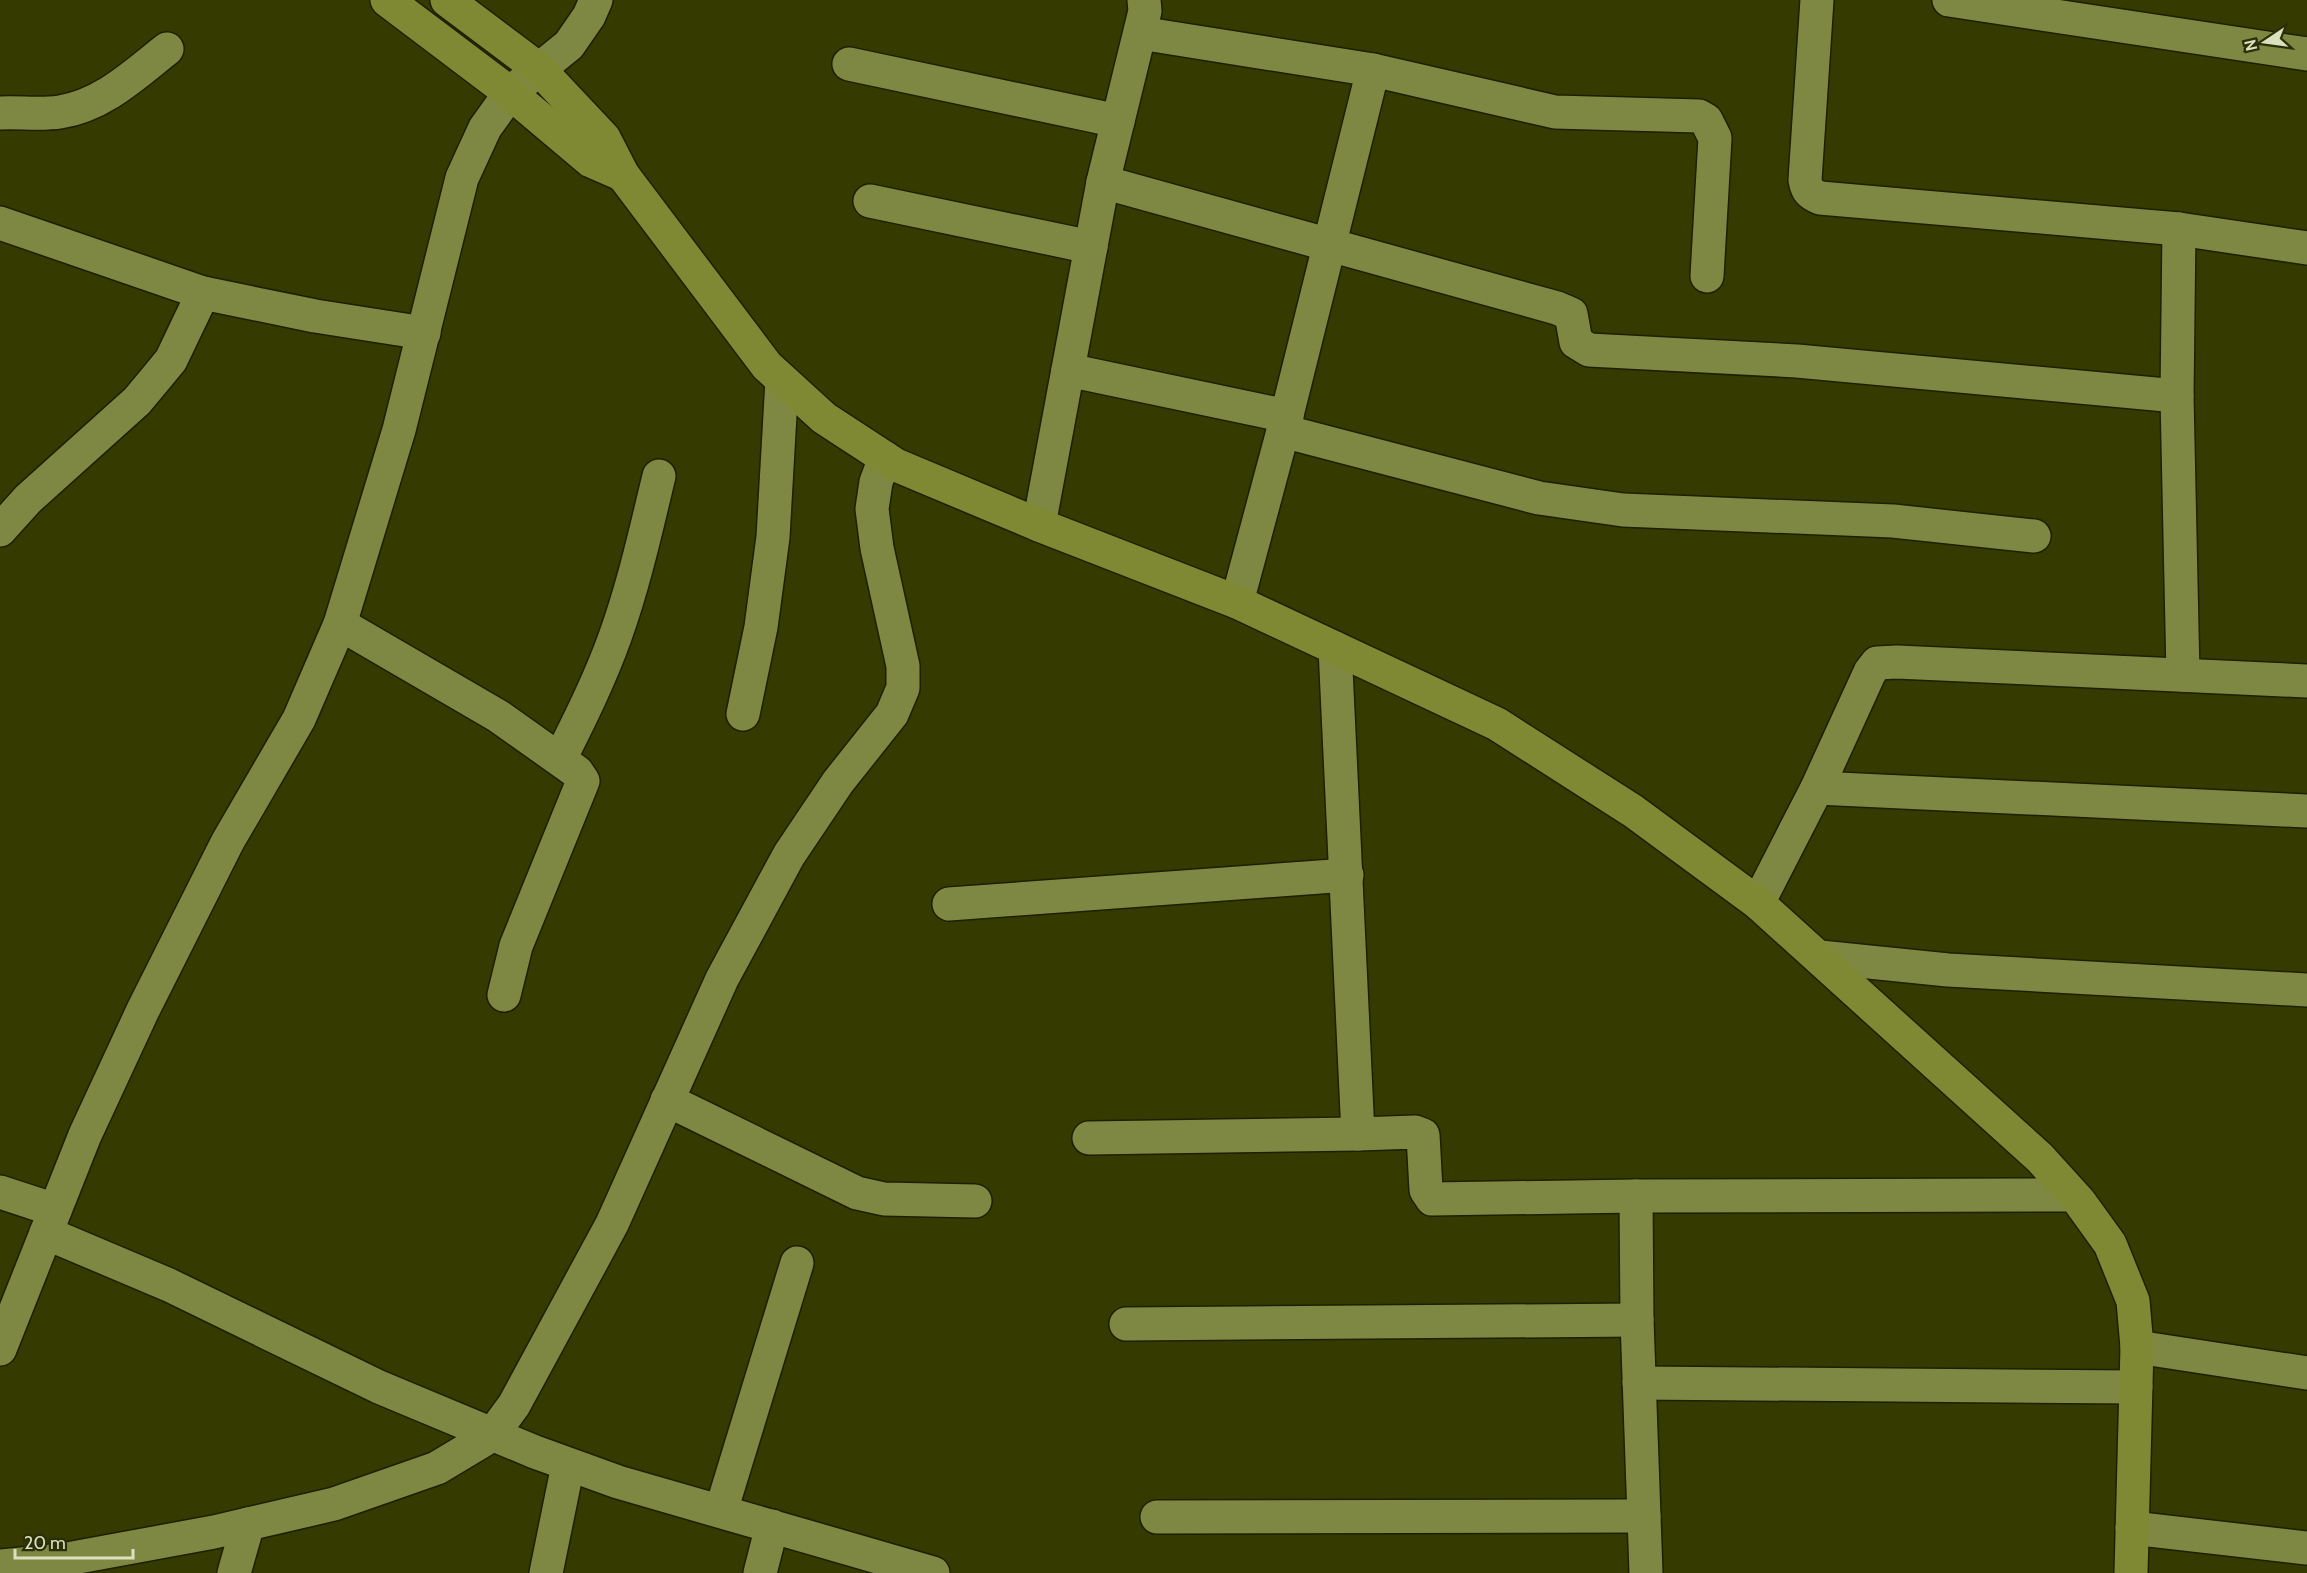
<svg xmlns="http://www.w3.org/2000/svg" width="2307" height="1573" font-family="Cabin,sans-serif">
	<style>
		.lines { fill: none; stroke-linecap: round; stroke-linejoin: round }
		.minor-casing { stroke: #1d2000; stroke-width: 36 }
		.tertiary-casing { stroke: #1d2000; stroke-width: 36 }
		.secondary-casing { stroke: #1d2000; stroke-width: 36 }
		.minor { stroke: #7f8842; stroke-width: 33 }
		.tertiary { stroke: #7f8842; stroke-width: 33 }
		.secondary { stroke: #7f8934; stroke-width: 33 }
	</style>
	<rect width="100%" height="100%" fill="#353a00"/>
	<g class="lines">
		<defs>
			<g id="minor">
				<path d="M1817,0L1805,180C1807,191 1810,194 1820,198L2179,229L2307,248"/>
				<path d="M1949,0L2307,54"/>
				<path d="M1140,33L1373,70L1555,112L1699,116L1706,120L1715,138L1707,276"/>
				<path d="M849,64L1118,121"/>
				<path d="M0,113C20,112 41,115 60,112C103,105 134,75 167,49"/>
				<path d="M1103,182L1557,308L1571,314L1576,342L1589,350L1797,361L2177,396"/>
				<path d="M870,201L1091,247"/>
				<path d="M0,223L203,293L315,316L424,333"/>
				<path d="M2179,229L2177,396L2183,675"/>
				<path d="M1068,370L1287,416"/>
				<path d="M1283,431L1539,498L1623,510L1893,521L2034,536"/>
				<path d="M1039,525L1103,182L1145,11L1144,0"/>
				<path d="M0,530L28,499L137,401L157,377L171,360L203,293"/>
				<path d="M1237,602L1283,431L1373,70"/>
				<path d="M340,624L498,716L577,772L583,781L516,946L504,995"/>
				<path d="M1335,648L1358,1134L1415,1132L1423,1135L1426,1190L1432,1199L1636,1196"/>
				<path d="M743,714L761,627L773,537L782,380"/>
				<path d="M560,759C580,719 600,679 615,637C634,584 646,530 659,476"/>
				<path d="M1817,788L2307,811"/>
				<path d="M1758,903L1817,788L1870,672L1877,663L1897,662L2307,681"/>
				<path d="M949,904L1347,875"/>
				<path d="M1820,957L1948,970L2307,990"/>
				<path d="M667,1100L857,1193L884,1199L975,1201"/>
				<path d="M1089,1138L1358,1134"/>
				<path d="M0,1192L55,1210"/>
				<path d="M46,1233L169,1285L379,1387L535,1452L618,1482L933,1573"/>
				<path d="M1126,1324L1637,1320"/>
				<path d="M2137,1347L2307,1373"/>
				<path d="M1639,1383L2136,1387"/>
				<path d="M721,1511L797,1263"/>
				<path d="M1157,1517L1644,1516"/>
				<path d="M2132,1528L2307,1548"/>
				<path d="M0,1566L62,1560L214,1532L334,1504L437,1468L492,1435L514,1405L612,1224L722,979L789,855L838,782L892,714L903,688V666L877,548L872,509L876,482L885,458"/>
				<path d="M234,1573L248,1524"/>
				<path d="M546,1573L568,1465"/>
				<path d="M760,1573L772,1526"/>
				<path d="M1646,1573L1637,1320L1636,1196L2073,1195"/>
			</g>
			<path id="tertiary" d="M0,1349L85,1135L143,1010L228,841L299,719L340,624L399,430L462,178L485,128L510,93L569,45L589,16L596,0"/>
			<g id="secondary">
				<path d="M387,0L510,93L591,161L623,175"/>
				<path d="M447,0L540,70L604,138L623,175L767,366L824,418L896,465L1039,525L1237,602L1497,724L1633,811L1758,903L2040,1158L2079,1201L2110,1244L2133,1301L2137,1347L2131,1573"/>
			</g>
		</defs>
		<use href="#minor" class="minor-casing"/>
		<use href="#tertiary" class="tertiary-casing"/>
		<use href="#secondary" class="secondary-casing"/>
		<use href="#minor" class="minor"/>
		<use href="#tertiary" class="tertiary"/>
		<use href="#secondary" class="secondary"/>
	</g>
	<g transform="translate(2265 42) rotate(257)" stroke="#2b2f09" stroke-width="4.5" paint-order="stroke">
	<path d="M0-4.5L10 22L0 15L-10 22Z" fill="#dae1bd"/>
	<text y="-9" font-size="16" font-weight="bold" text-anchor="middle" fill="#dae1bd">N</text>
	</g>
	<path d="M15 1549v9h118v-9" fill="none" stroke="#dae1bd" stroke-width="3"/>
	<text x="24" y="1549" font-size="18" fill="#dae1bd" stroke="#2b2f09" stroke-width="4.5" paint-order="stroke">20 m</text>
</svg>
